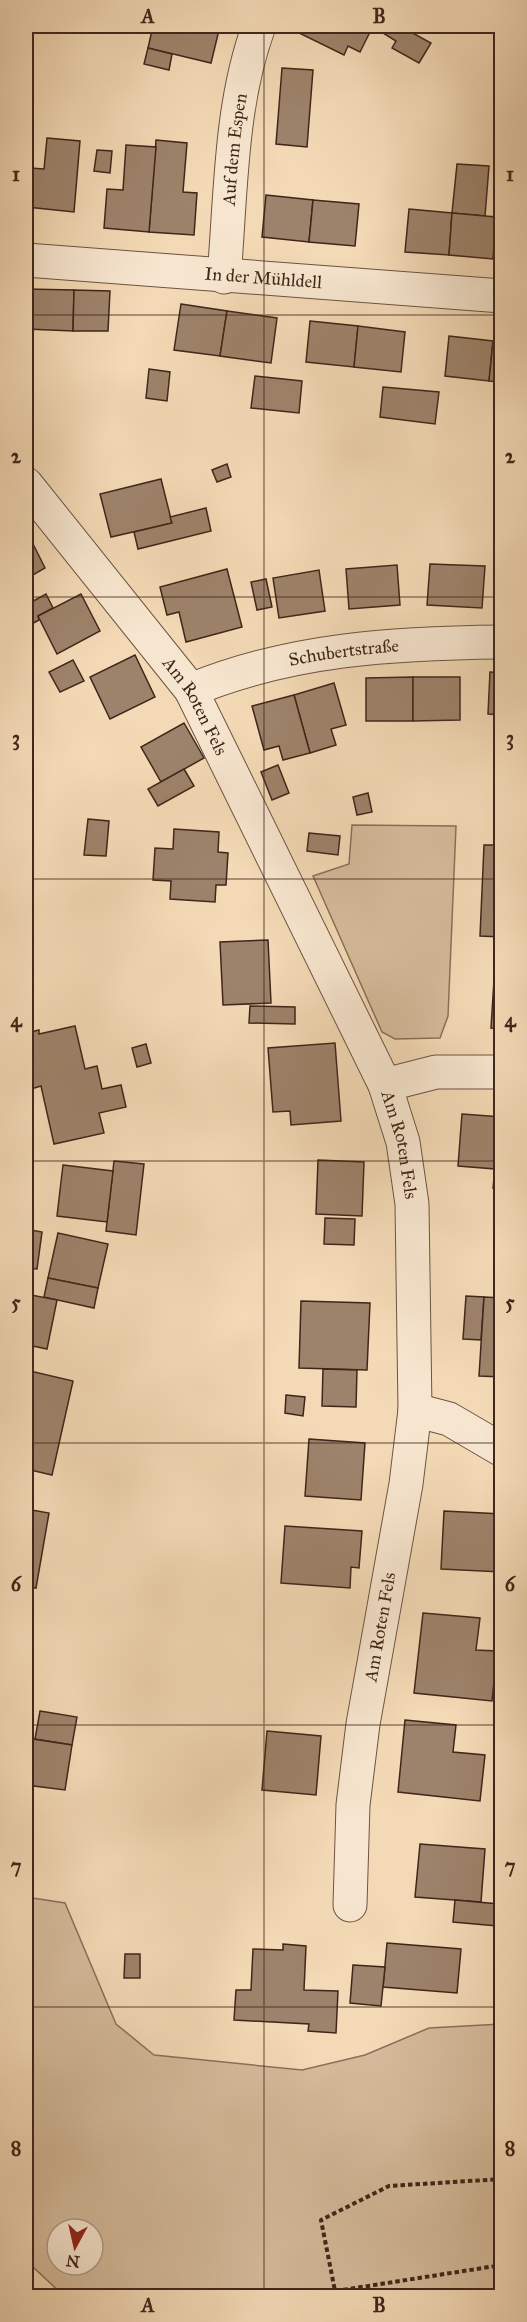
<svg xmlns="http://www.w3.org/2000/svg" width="527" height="2322" font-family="'IM FELL Great Primer',serif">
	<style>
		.green { fill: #d5bb9b; stroke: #8a705a; stroke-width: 1.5; fill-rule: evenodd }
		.building { fill: #9d836b; stroke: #40261a; stroke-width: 1.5 }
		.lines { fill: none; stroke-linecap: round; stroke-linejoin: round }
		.street-casing { stroke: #6d5341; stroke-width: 35 }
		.path { stroke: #40261a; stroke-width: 4; stroke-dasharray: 4.5 3; stroke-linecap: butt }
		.street { stroke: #f7e6cf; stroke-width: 33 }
		.grid { fill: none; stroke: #40261a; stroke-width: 1.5; stroke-opacity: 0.55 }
		.labels { text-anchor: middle; stroke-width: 5; stroke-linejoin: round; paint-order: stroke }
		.street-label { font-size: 18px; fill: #40261a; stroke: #f7e6cf }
		.neatline { fill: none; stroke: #40261a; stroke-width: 2 }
		.grid-label { font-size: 20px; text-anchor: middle; font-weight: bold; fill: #40261a }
	</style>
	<rect width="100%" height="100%" fill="#f3d9b5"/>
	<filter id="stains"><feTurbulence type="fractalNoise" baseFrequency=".00333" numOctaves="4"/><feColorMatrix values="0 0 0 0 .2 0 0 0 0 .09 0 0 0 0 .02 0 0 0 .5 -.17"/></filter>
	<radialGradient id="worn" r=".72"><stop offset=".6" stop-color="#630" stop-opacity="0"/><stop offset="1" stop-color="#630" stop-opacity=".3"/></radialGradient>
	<g class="green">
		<path d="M352,825L456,826L448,1016L440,1038L395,1039L382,1032L313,876L349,864Z"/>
		<path d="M26,1897L65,1903L116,2024L154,2055L302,2070L365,2055L429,2028L501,2024V2291L495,2296H64L34,2268L26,2265ZM57,2229H93V2265H57Z"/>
	</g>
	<g class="building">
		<path d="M153,26H220L211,63L148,48Z"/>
		<path d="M296,26H373L360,52L348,46L344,55L293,30Z"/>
		<path d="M387,26H400L431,43L419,63L392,48L396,41L383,33Z"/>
		<path d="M148,48L172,54L169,70L144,64Z"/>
		<path d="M282,68L313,70L307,147L276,144Z"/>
		<path d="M47,138L80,141L74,212L27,207L31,168L44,169Z"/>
		<path d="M156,140L187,143L183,192L197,193L194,235L149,232Z"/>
		<path d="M126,145L156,147L149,232L104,228L107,189L123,190Z"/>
		<path d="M97,150L112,151L110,173L94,171Z"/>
		<path d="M457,164L489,166L485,216L452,213Z"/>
		<path d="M266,195L313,200L309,242L262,237Z"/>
		<path d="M313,200L359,204L355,246L309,242Z"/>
		<path d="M409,209L452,213L449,255L405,252Z"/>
		<path d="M452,213L496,217L493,259L449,255Z"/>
		<path d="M26,289L74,290L73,331L26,329Z"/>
		<path d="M74,290L110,291L108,331H73Z"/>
		<path d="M181,304L227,311L220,356L174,350Z"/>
		<path d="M227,311L277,318L271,363L220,356Z"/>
		<path d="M310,321L358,326L354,367L306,362Z"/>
		<path d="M358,326L405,332L401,372L354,367Z"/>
		<path d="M449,336L493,341L489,381L445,376Z"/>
		<path d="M493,341L502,342V382L489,381Z"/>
		<path d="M149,369L170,372L167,401L146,398Z"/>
		<path d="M255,376L302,381L299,413L251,408Z"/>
		<path d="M383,387L439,392L435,424L380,417Z"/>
		<path d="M227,464L231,477L217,482L212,470Z"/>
		<path d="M161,479L172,523L111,537L100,494Z"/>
		<path d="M206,508L211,531L138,549L134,532L172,523L170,517Z"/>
		<path d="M26,530L45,568L26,579Z"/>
		<path d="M430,564L485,566L482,608L427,605Z"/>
		<path d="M397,565L400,605L349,609L346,569Z"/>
		<path d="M227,569L242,627L186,642L179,612L167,615L160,587Z"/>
		<path d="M319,570L325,611L279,618L273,578Z"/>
		<path d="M266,579L272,607L257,610L251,582Z"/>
		<path d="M46,594L53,608L38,616L39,620L26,627V605Z"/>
		<path d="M81,594L100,631L57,654L38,616Z"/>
		<path d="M135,655L155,697L110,719L90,677Z"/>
		<path d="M73,660L84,681L60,692L49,672Z"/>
		<path d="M490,672L502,673V715L488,714Z"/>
		<path d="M413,677V721H366V678Z"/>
		<path d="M413,677H460V720L413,721Z"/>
		<path d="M334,683L346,725L331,729L336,745L310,753L294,695Z"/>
		<path d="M294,695L310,753L283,760L279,746L264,750L252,706Z"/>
		<path d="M184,723L204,758L161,782L141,747Z"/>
		<path d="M278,765L289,793L272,800L261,772Z"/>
		<path d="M184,769L194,786L158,806L148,789Z"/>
		<path d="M368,793L372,812L357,815L353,797Z"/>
		<path d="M88,819L109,821L106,856L84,855Z"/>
		<path d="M174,829L219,832L218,852L228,853L226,885H216L215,902L170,899L171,881L153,880L155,848L173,849Z"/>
		<path d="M309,833L340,836L338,855L307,851Z"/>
		<path d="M484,845H502V937L480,936Z"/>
		<path d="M268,940L271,1003L223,1005L220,942Z"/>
		<path d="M494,980L502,981V1029L491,1028Z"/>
		<path d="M250,1006L295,1007V1024L249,1023Z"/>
		<path d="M75,1026L85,1069L97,1066L102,1089L121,1085L126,1107L99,1113L104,1133L54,1144L41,1086L31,1089L26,1062V1033L39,1030V1034Z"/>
		<path d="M335,1043L341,1121L291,1125L290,1111L273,1112L268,1048Z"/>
		<path d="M146,1044L151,1063L137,1067L132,1048Z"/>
		<path d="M462,1114L502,1117V1188H493L495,1169L458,1166Z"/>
		<path d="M318,1160L364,1162L362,1216L316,1214Z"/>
		<path d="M114,1161L144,1164L136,1235L106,1231Z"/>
		<path d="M63,1165L113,1171L107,1222L57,1216Z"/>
		<path d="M325,1218L355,1219L354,1245L324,1244Z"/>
		<path d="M26,1229L42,1232L37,1269L26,1268Z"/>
		<path d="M58,1233L108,1244L98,1288L48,1278Z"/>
		<path d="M48,1278L98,1288L94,1308L44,1297Z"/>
		<path d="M26,1294L57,1300L47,1349L28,1345L26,1357Z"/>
		<path d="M466,1296L484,1297L481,1340L463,1339Z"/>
		<path d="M484,1297L502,1298V1377L479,1376Z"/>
		<path d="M301,1301L370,1303L367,1370L299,1368Z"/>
		<path d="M323,1369L357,1370L356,1407L322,1406Z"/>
		<path d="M30,1371L73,1381L52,1475L26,1469V1390Z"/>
		<path d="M286,1395L305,1397L303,1416L285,1413Z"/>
		<path d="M309,1439L365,1443L361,1500L305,1496Z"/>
		<path d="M26,1509L49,1513L36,1588L26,1586Z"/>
		<path d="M444,1511L502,1514V1572L441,1569Z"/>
		<path d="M285,1526L362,1531L359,1568L351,1567L350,1588L281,1583Z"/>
		<path d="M496,1572H502V1599H495Z"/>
		<path d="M423,1613L480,1618L476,1650L497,1651L492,1701L414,1693Z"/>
		<path d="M40,1711L77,1717L72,1745L35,1739Z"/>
		<path d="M405,1720L456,1725L453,1752L485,1755L480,1801L398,1792Z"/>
		<path d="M267,1731L321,1736L316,1795L262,1790Z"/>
		<path d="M26,1738L72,1745L65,1790L26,1785Z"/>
		<path d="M420,1844L485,1849L481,1902L415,1897Z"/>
		<path d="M455,1900L499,1904L497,1926L453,1922Z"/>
		<path d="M387,1943L461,1949L457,1993L383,1987Z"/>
		<path d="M283,1944L306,1946L304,1990L338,1991L336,2033L308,2031L309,2024L234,2020L236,1990H251L253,1949L283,1950Z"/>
		<path d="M125,1954H140V1978H124Z"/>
		<path d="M353,1965L385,1967L381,2006L350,2003Z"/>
	</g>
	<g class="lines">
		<defs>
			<g id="street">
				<path id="s1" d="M26,260L502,296"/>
				<path id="s2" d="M224,277C231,194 230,104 259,26"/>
				<path id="s3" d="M26,484L191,690L385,1085L403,1142L412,1204L415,1410L406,1484L363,1724L353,1805L350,1905"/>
				<path id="s4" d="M191,690C290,649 395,643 502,642"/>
				<path d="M385,1085L436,1072H502"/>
				<path d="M415,1410L449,1419L502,1450"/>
			</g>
		</defs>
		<use href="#street" class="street-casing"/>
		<g class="path">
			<path d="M336,2291L502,2265"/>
			<path d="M336,2296L321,2220L389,2186L502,2179"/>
		</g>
		<use href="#street" class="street"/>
	</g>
	<path class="grid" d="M264,26V2296M26,315H502M26,597H502M26,879H502M26,1161H502M26,1443H502M26,1725H502M26,2007H502"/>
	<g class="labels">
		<g class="street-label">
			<text dy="6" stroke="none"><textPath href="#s2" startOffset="128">Auf dem Espen</textPath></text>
			<text dy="6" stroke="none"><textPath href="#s1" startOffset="238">In der Mühldell</textPath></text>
			<text dy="6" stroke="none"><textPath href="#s4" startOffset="158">Schubertstraße</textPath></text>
			<text dy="6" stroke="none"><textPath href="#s3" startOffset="280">Am Roten Fels</textPath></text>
			<text dy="6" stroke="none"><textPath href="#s3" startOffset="766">Am Roten Fels</textPath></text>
			<text transform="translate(380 1627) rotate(-80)" y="6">Am Roten Fels</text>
		</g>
	</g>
	<rect width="527" height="2322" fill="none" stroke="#f3d9b5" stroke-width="66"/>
	<g transform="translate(75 2247) rotate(188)"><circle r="28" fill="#f7e6cf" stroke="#ae9987" stroke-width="1.5"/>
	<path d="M0-4.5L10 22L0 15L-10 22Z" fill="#8f2418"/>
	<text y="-9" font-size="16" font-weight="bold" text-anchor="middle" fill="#40261a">N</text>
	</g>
	<rect x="33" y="33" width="461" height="2256" class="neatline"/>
	<g class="grid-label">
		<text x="148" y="23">A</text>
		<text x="379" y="23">B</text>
		<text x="16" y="181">1</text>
		<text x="510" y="181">1</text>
		<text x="16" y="463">2</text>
		<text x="510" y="463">2</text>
		<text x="16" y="745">3</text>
		<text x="510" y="745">3</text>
		<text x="16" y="1027">4</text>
		<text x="510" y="1027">4</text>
		<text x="16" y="1309">5</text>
		<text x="510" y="1309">5</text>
		<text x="16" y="1591">6</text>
		<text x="510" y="1591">6</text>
		<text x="16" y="1873">7</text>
		<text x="510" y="1873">7</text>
		<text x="16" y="2155">8</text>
		<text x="510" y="2155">8</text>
		<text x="148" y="2312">A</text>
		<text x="379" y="2312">B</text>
	</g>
	<rect width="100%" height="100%" filter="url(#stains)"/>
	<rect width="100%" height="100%" fill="url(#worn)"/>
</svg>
